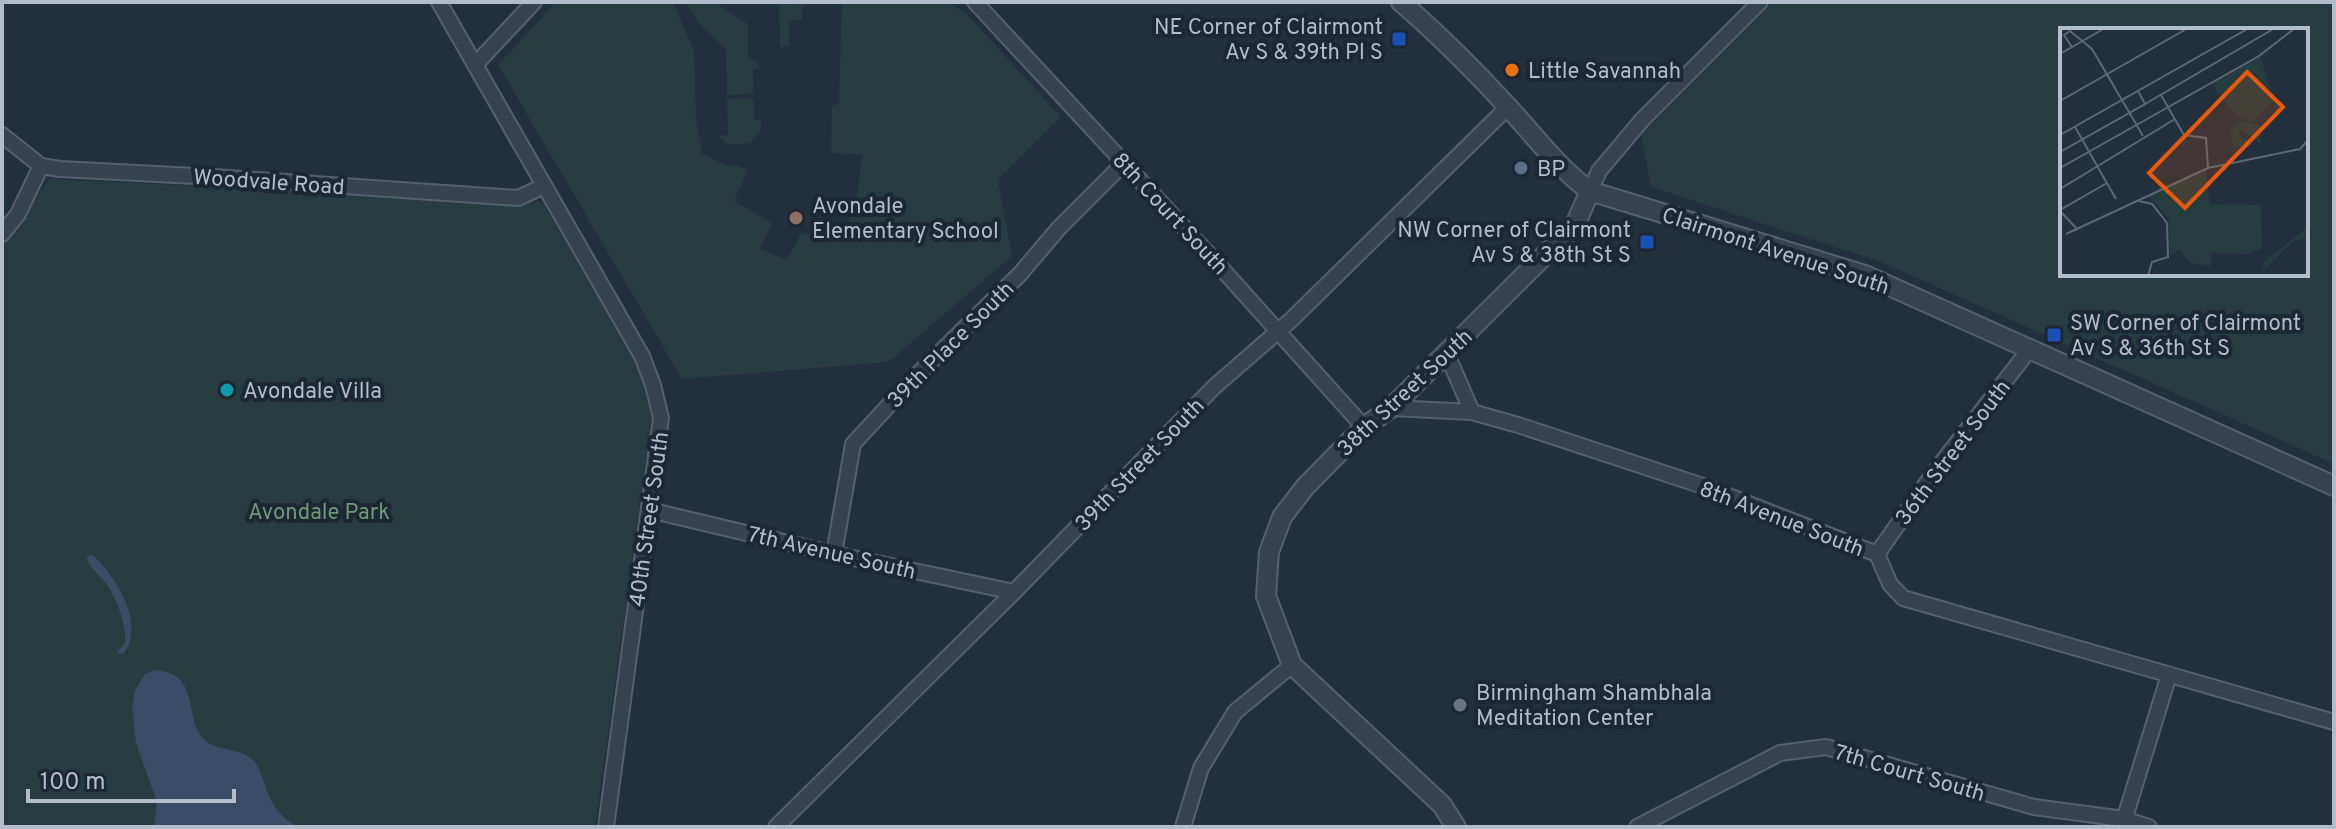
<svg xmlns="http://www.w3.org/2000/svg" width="2336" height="829" font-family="Overpass,sans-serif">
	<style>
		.green { fill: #263c3f; fill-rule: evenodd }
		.water { fill: #394c67 }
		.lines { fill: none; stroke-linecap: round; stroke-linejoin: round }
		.minor-casing { stroke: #565f6c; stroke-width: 18 }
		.tertiary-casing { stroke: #565f6c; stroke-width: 22 }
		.minor { stroke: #38414e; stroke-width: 14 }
		.tertiary { stroke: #38414e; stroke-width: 18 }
		.transit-dot { fill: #1a4fb4; stroke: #1d2633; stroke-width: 3 }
		.food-dot { fill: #e8710a; stroke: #1d2633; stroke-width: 3 }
		.service-dot { fill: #5c6f8a; stroke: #1d2633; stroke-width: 3 }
		.education-dot { fill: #8d6e63; stroke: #1d2633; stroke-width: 3 }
		.culture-dot { fill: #0f9aa8; stroke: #1d2633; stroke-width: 3 }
		.worship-dot { fill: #6b7280; stroke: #1d2633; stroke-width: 3 }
		.labels { text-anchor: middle; stroke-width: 8; stroke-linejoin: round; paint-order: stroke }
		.poi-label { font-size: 22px; fill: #b4bcc9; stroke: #1d2633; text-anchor: start }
		.street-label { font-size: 22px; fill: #b4bcc9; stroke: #1d2633 }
		.park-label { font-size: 22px; fill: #6b9a76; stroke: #1d2633 }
		.inset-road { fill: none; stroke: #5e6776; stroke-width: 2 }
		.view { fill: #e8590c; fill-opacity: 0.15; stroke: #e8590c; stroke-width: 4 }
		.inset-edge { fill: none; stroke: #b4bcc9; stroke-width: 4 }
	</style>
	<rect width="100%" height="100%" fill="#242f3e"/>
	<g class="green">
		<path d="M556,2H673L694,51L696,119L702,154L729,166H738L748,170L734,201L772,223L760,249L786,260L802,232C856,259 858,189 862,155L831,153L832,106L839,103L842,2H946L966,13L1061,117L998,180L1012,256L889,362L682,379L498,65Z"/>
		<path d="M685,2H714L748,24V57L757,62L760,69H753L754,94L727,95L726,49L704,29Z"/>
		<path d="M779,2H785L786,5L805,2V6H802L803,20L789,21V46L780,47Z"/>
		<path d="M1773,2H2334V464L1881,262L1651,187L1641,135ZM2062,30H2306V274H2062Z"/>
		<path d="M754,98V120H761V131L750,143L728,145L718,135L728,136L727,99Z"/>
		<path d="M50,179L542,202L638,364L652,415L595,827H2V240Z"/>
	</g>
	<g class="water">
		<path d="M93,555C116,577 147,625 123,654L117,652L125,643C127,624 116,597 105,582C98,573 87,567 87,556Z"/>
		<path d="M156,670C199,674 185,713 201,736C215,754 240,745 255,762C260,769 262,777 265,785C270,804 281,818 298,827H154L157,802L136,743L132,707L135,690L145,674Z"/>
	</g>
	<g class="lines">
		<defs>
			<g id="minor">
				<path d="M439,2L642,356L653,385L661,418L606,827"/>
				<path d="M975,2L1213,259L1364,427"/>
				<path d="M475,65L534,2"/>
				<path d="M2,135L41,166L60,169L214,177L518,198L544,186"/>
				<path d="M1590,191L1599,171L1642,120L1760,2"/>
				<path d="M2,234L18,214L41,166"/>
				<path d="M1446,352L1472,412"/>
				<path d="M1391,408L1472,412L1518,425L1703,486L1877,554L1890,584L1903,598L2334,722"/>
				<path d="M649,510L834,554L1014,592"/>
				<path d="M834,554L853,444L915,377L1020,274L1059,228L1124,163"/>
				<path d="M1877,554L1936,470L2029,350"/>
				<path d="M776,827L1014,592L1214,387L1291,320L1508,107"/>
				<path d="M1183,827L1201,768L1235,712L1292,665"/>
				<path d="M1637,827L1780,753L1826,747L2034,807L2124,819L2149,827"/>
				<path d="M2122,827L2169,675"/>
			</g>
			<g id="tertiary">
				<path d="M1401,2C1439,35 1474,70 1508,107C1535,136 1558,168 1590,191L1865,275L2334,486"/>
				<path d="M1456,827L1442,805L1292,665L1266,596L1269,552L1282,517L1305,487L1364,427L1391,408L1575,225L1590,191"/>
			</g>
		</defs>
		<use href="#minor" class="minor-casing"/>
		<use href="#tertiary" class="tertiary-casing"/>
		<use href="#minor" class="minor"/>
		<use href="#tertiary" class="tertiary"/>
	</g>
	<g class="transit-dot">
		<rect x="1391" y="31" width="16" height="16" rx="4"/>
		<rect x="1639" y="234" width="16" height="16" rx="4"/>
		<rect x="2046" y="327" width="16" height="16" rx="4"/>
	</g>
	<circle class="food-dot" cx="1512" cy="70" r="8"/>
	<circle class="service-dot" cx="1521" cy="168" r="8"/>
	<circle class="education-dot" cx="796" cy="218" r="8"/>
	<circle class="culture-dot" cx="227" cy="390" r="8"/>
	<circle class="worship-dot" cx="1460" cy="705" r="8"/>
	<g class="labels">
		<g class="poi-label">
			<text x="1383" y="34" text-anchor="end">NE Corner of Clairmont<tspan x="1383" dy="25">Av S &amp; 39th Pl S</tspan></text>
			<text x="1528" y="78">Little Savannah</text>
			<text x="1537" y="176">BP</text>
			<text x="812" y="213">Avondale<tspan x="812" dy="25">Elementary School</tspan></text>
			<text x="1631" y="237" text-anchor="end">NW Corner of Clairmont<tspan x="1631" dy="25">Av S &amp; 38th St S</tspan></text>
			<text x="2070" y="330">SW Corner of Clairmont<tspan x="2070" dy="25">Av S &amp; 36th St S</tspan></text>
			<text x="243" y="398">Avondale Villa</text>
			<text x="1476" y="700">Birmingham Shambhala<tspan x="1476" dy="25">Meditation Center</tspan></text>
		</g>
		<g class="street-label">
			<text transform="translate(269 181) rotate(4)" y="8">Woodvale Road</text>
			<text transform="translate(1171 213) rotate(47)" y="8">8th Court South</text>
			<text transform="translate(1776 250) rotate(18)" y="8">Clairmont Avenue South</text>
			<text transform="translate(950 344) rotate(-45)" y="8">39th Place South</text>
			<text transform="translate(1404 392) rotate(-43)" y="8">38th Street South</text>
			<text transform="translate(1952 452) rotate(-53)" y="8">36th Street South</text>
			<text transform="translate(1139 464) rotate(-46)" y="8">39th Street South</text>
			<text transform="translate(1782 518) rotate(21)" y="8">8th Avenue South</text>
			<text transform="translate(648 519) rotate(-82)" y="8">40th Street South</text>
			<text transform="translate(832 552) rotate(13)" y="8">7th Avenue South</text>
			<text transform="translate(1910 772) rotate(16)" y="8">7th Court South</text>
		</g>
		<g class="park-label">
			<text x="319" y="519">Avondale Park</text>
		</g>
	</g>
	<g transform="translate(2060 28)">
		<rect width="248" height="248" fill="#242f3e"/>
		<path d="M200,28L214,73L192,94L178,89L151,56ZM178,92L200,97L201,116L180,101L179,107L194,117L174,120L170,102ZM146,142L150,176L201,177L202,220L187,226L151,225V238L130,235L120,222L110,227L109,191L88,167ZM248,199V210L233,213L204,242L202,235Z" fill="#263c3f"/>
		<path class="inset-road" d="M12,19L4,7L10,3L32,21L69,84M0,26L45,0M101,67L124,107L146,110L148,140M0,73L128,0M85,76L215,0M69,84L83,108M15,99L56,171M0,107L189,0M0,124L85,76L78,63M0,140L199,28L235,0M0,161L115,91M79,173L92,176L107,195L108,229L92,234L88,248M0,182L47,155M0,183L18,202M6,206L148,140L240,121L248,112"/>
		<path class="view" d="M187,44L223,79L125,180L89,145Z"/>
		<rect width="248" height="248" class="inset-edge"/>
	</g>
	<rect width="2336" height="829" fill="none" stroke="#b4bcc9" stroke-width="8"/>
	<path d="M28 789v12h206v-12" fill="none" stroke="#b4bcc9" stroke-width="4"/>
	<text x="40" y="789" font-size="24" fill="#b4bcc9" stroke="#1d2633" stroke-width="6" paint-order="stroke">100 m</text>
</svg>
